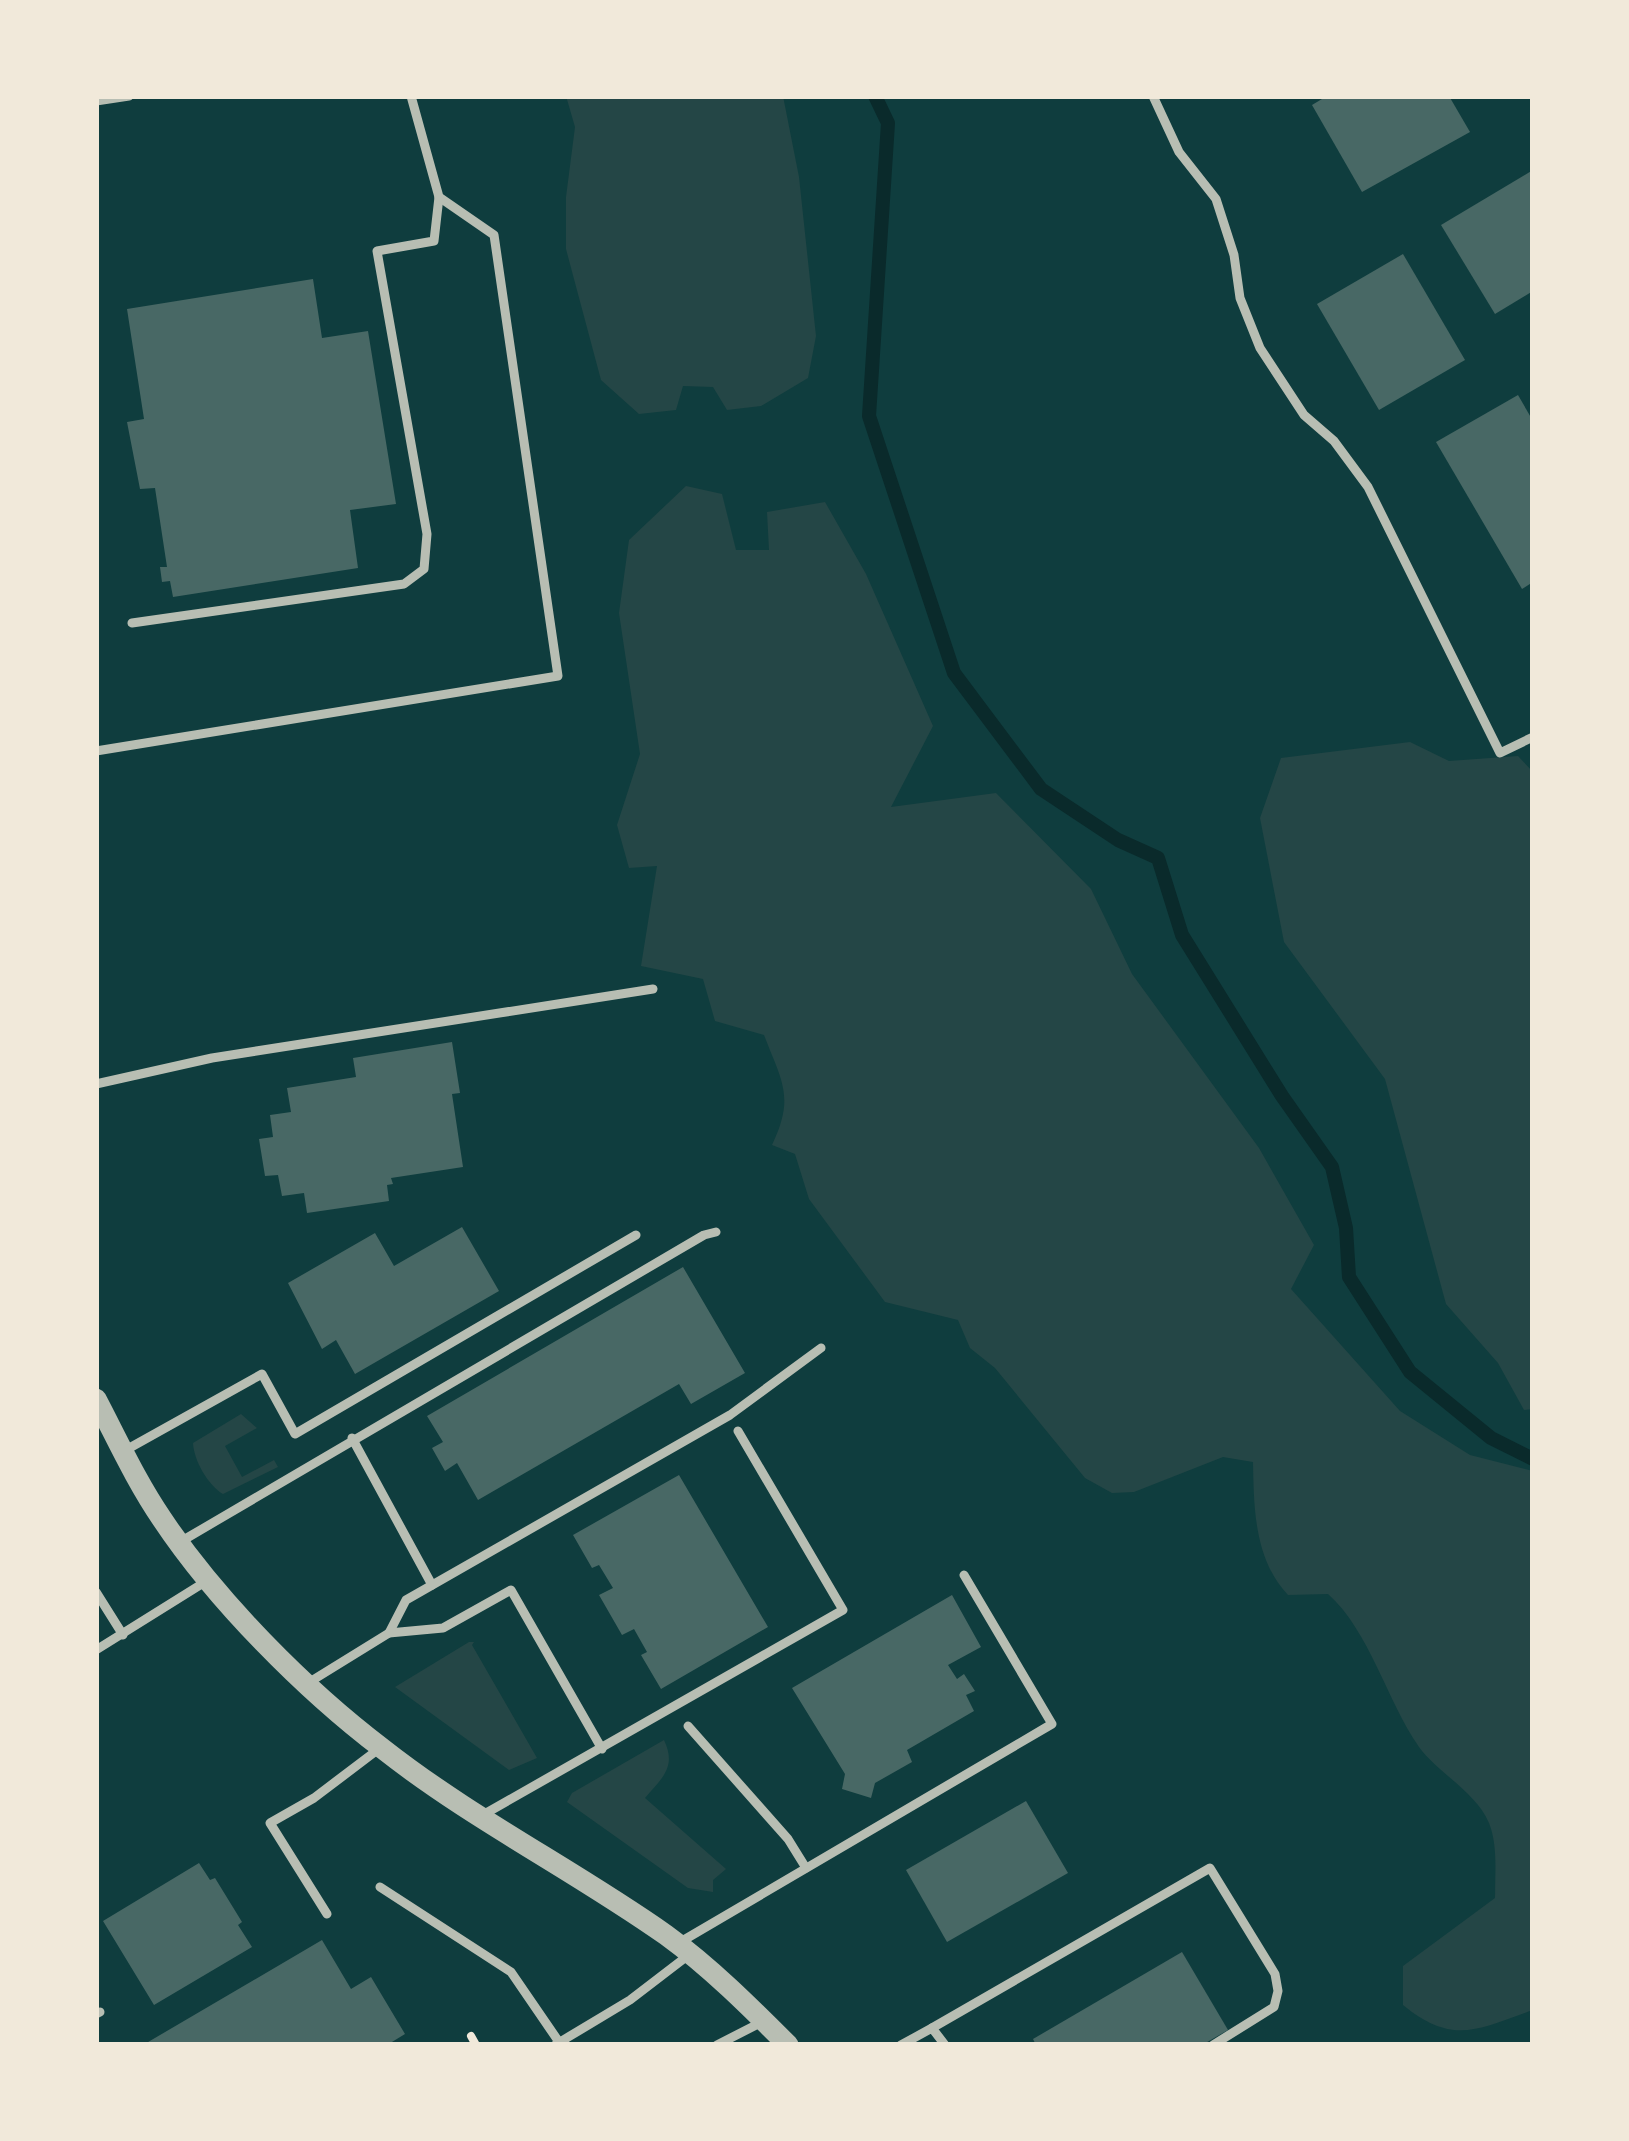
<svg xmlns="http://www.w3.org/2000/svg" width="1629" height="2141" font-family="Jost,sans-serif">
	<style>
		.green { fill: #244646 }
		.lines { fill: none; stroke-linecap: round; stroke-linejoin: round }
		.stream { stroke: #0a2a2b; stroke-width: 14 }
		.building { fill: #486865 }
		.path { stroke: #f1e9da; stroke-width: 8 }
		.service { stroke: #b8beb3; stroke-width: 9 }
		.tertiary { stroke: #b8beb3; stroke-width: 21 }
	</style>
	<rect width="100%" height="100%" fill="#0f3d3e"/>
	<g class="green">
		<path d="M566,96H783L799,177L816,336L808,378L761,406L727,410L713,387L683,386L676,410L639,414L601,380L566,249V197L575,127Z"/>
		<path d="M686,486L722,494L736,550H769L767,512L825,502L866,574L933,726L891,807L996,793L1091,889L1132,974L1259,1148L1314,1245L1291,1289L1400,1411L1470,1455L1533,1471V2010C1478,2029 1453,2046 1403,2005V1966L1495,1898C1495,1873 1498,1846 1489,1823C1476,1792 1438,1773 1419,1747C1387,1701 1369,1630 1328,1594L1288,1595C1254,1559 1254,1508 1253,1462L1223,1457L1134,1492L1112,1493L1085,1478L995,1368L970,1348L958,1320L885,1302L809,1199L795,1154L772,1145C795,1097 782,1082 764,1035L715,1021L703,979L641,966L657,866L629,868L617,825L640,754L619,613L629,540Z"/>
		<path d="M1410,742L1449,761L1518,756L1533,772V1409L1524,1410L1498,1363L1446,1304L1385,1079L1284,942L1260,818L1281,758Z"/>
		<path d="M241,1414L257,1428L225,1446L242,1477L274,1460L278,1467L223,1494C208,1485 194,1461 193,1443Z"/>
		<path d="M469,1642H474L472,1645L537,1758L509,1770L395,1687Z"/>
		<path d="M664,1740C677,1767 662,1778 645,1798L726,1869L713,1880V1892L688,1888L567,1802L572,1793Z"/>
	</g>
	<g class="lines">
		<path class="stream" d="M875,96L888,123L869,416L954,673L1041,789L1118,840L1158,858L1182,935L1282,1096L1332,1167L1346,1228L1349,1277L1410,1372L1491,1438L1533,1459"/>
	</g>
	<g class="building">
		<path d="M1327,96H1449L1470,132L1362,192L1312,105Z"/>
		<path d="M1533,170V291L1495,314L1441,225Z"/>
		<path d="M1403,254L1465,360L1379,410L1317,304Z"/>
		<path d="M313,279L322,338L368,331L396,504L350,510L358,568L173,597L170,581L162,582L160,567H167L155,488L140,489L127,422L144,419L127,309Z"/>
		<path d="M1518,395L1533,421V582L1522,589L1436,442Z"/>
		<path d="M452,1042L460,1093L452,1094L463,1167L391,1178L393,1184L387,1185L389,1201L307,1213L304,1193L282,1196L278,1175L265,1176L259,1139L273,1137L270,1115L291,1112L287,1088L356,1077L353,1058Z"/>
		<path d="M462,1227L499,1291L355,1374L336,1340L322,1349L288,1283L375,1233L394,1266Z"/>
		<path d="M683,1267L745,1373L691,1404L679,1384L478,1500L457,1463L445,1471L432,1448L443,1442L427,1416Z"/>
		<path d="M679,1475L768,1627L661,1689L641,1655L647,1652L634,1629L622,1635L599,1595L613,1588L599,1565L592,1568L573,1535Z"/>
		<path d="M952,1595L981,1647L948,1665L957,1679L964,1674L975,1691L966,1695L974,1711L907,1750L912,1762L875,1783L871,1798L842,1789L845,1774L792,1688Z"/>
		<path d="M1026,1801L1068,1873L947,1942L906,1870Z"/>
		<path d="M199,1863L210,1880L215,1878L242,1922L238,1925L252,1947L154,2005L103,1921Z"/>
		<path d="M322,1940L351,1989L371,1977L405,2034L387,2045H143Z"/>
		<path d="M1182,1952L1228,2030L1202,2045H1036L1033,2039Z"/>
	</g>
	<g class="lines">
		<path class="path" d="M471,2036L476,2045"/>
		<g class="service">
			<path d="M1153,96L1179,152L1216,199L1234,255L1240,298L1260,348L1304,415L1334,441L1368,487L1500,753L1533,737"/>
			<path d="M96,101L129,96"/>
			<path d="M132,623L404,584L424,569L427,534L377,251L434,241L439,197"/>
			<path d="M96,751L558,676L494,235L439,197L411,96"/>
			<path d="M96,1084L212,1058L653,989"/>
			<path d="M352,1438L432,1585"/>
			<path d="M124,1451L262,1374L295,1434L636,1235"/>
			<path d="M180,1542L704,1235L716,1232"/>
			<path d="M96,1592L123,1635"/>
			<path d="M389,1633L443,1628L511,1590L602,1749"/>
			<path d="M96,1650L205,1582"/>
			<path d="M308,1683L389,1633L406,1600L730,1415L821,1348"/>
			<path d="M688,1726L788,1839L806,1868"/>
			<path d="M481,1816L843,1610L738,1431"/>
			<path d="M380,1887L511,1972L559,2042"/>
			<path d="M327,1914L270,1823L314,1798L380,1748"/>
			<path d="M677,1944L1052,1724L964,1575"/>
			<path d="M96,2014L100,2012"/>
			<path d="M932,2028L1210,1868L1275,1974L1278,1991L1274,2007L1213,2045"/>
			<path d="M555,2045L630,2000L690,1954"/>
			<path d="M717,2045L760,2023"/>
			<path d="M901,2045L932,2028L945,2045"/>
		</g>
		<path class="tertiary" d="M96,1399C117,1439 136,1481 162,1519C216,1600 305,1690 383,1749C472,1819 574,1870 666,1935C710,1967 749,2006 788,2045"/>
	</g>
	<rect width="1629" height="2141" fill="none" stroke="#f1e9da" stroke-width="198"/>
</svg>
